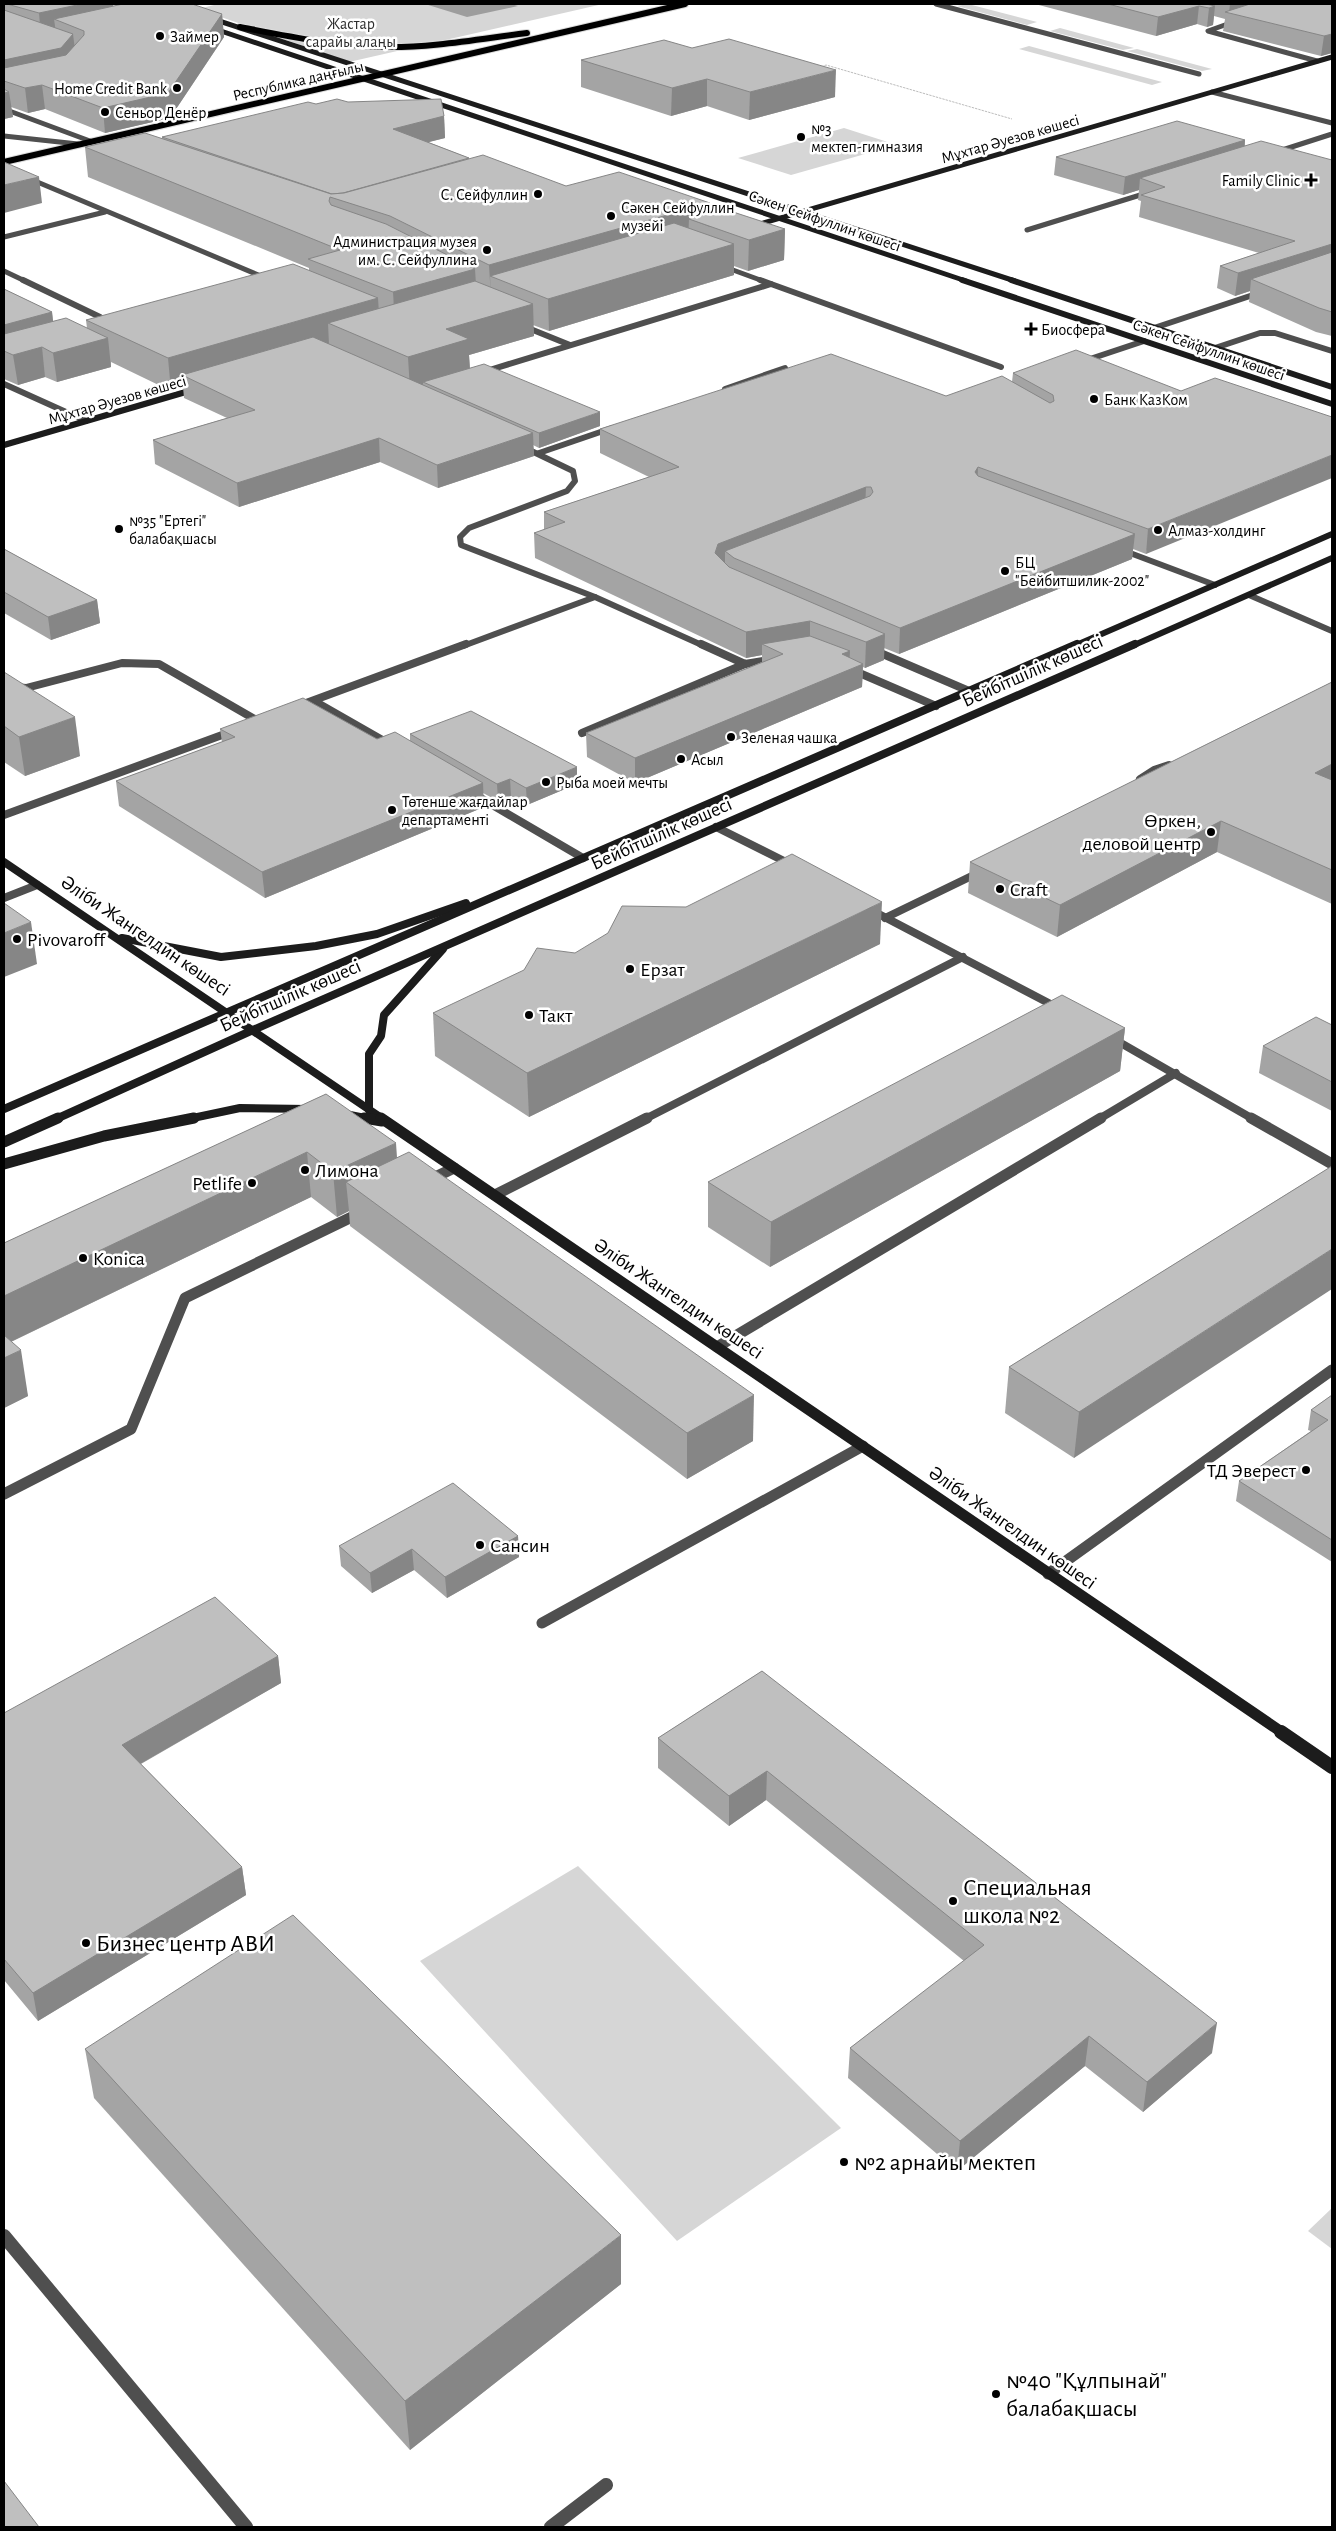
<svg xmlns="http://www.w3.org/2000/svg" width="1336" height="2531" font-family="'Alegreya Sans',sans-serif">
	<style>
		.green { fill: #d6d6d6 }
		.water { fill: #9d9d9d }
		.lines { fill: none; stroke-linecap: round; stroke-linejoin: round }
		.primary-casing { stroke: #dbdbdb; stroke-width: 8 }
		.path { stroke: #717171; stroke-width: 1; stroke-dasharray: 0.5 1; stroke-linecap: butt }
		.lane-far4 { stroke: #4f4f4f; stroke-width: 5 }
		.lane-far3 { stroke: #4f4f4f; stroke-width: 6 }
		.lane-far2 { stroke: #4f4f4f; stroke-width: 8 }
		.lane-far1 { stroke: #4f4f4f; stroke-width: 11 }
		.lane { stroke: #4f4f4f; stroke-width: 14 }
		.street { stroke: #4f4f4f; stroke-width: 5 }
		.secondary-far4 { stroke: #1c1c1c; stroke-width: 5 }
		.secondary-far3 { stroke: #1c1c1c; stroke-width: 6 }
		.secondary-far2 { stroke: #1c1c1c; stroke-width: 8 }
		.secondary-far1 { stroke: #1c1c1c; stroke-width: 11 }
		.secondary { stroke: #1c1c1c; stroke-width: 14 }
		.primary { stroke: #000; stroke-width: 6 }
		.wall { fill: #a4a4a4 }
		.shaded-wall { fill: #868686 }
		.building { fill: #bfbfbf; stroke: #868686 }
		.poi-dot { fill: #000; stroke: #fff; stroke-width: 2 }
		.labels { text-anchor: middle; stroke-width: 5; stroke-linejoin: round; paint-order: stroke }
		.far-park-label { font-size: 16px; fill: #2d2d2d; stroke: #fff }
		.far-poi-label { font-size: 16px; fill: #000; stroke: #fff; text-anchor: start }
		.far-street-label { font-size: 16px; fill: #000; stroke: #fff }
		.street-label { font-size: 20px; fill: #000; stroke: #fff }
		.poi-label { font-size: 20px; fill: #000; stroke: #fff; text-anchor: start }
		.near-poi-label { font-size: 24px; fill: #000; stroke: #fff; text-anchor: start }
	</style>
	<rect width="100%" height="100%" fill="#fff"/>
	<g class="green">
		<path d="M218,4H603L349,62L198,9Z"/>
		<path d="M968,4L1037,22L1027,25L957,6Z"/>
		<path d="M1060,28L1134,48L1123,50L1050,31Z"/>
		<path d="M1029,46L1162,82L1152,85L1019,49Z"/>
		<path d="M1137,49L1212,69L1202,71L1127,51Z"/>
		<path d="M844,128L897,145L791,175L738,158Z"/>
		<path d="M578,1866L841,2128L677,2241L420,1961Z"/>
		<path d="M1332,2208V2249L1308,2231Z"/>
	</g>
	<path class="water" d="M425,4H511L518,6L467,17Z"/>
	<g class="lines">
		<defs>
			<g id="primary">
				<path d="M240,27C287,36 335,46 383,47C431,48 479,39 527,33"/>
				<path d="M4,162L685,4"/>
			</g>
		</defs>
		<use href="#primary" class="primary-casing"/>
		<path class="path" d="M821,67L826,65L1012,119"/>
		<g class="lane-far4">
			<path d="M936,4L1199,74"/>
			<path d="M1236,21L1208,31L1317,61"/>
			<path d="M4,109L90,141"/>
			<path d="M4,136L78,144"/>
			<path d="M1276,152L1332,134"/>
			<path d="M4,168L268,279"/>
			<path d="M1027,230L1150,192"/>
			<path d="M4,237L105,212"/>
			<path d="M722,266L763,281"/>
			<path d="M4,271L25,281"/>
		</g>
		<g class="lane-far3">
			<path d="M23,280L100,317"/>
			<path d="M760,280L771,284"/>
			<path d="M523,326L570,345"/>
			<path d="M1154,328L1262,292"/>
			<path d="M1215,348L1260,333H1275L1332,351"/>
			<path d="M1084,361L1144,341"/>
			<path d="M483,372L771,284L1001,367"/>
			<path d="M4,384L86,421"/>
			<path d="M725,389L785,368"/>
			<path d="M521,446L573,471L575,481L567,491L469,528L460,537L461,545L595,597"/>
			<path d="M539,453L612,428"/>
			<path d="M1122,550L1215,585"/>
			<path d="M1249,595L1332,631"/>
			<path d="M463,646L595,597L704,646"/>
		</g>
		<g class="lane-far2">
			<path d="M701,644L745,664L774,659"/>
			<path d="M871,649L969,691"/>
			<path d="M850,669L936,706"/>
			<path d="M4,686L26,688L122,663L159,664L258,721"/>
			<path d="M314,701L391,745"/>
			<path d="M298,706L466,644"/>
			<path d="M582,733L745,664"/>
			<path d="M1140,779L1154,770L1169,765"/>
			<path d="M472,793L583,858"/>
			<path d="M4,815L233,731"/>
			<path d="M716,827L794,866"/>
			<path d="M4,898L37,885"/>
			<path d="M871,910L1060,1009"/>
			<path d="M885,918L980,872"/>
			<path d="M1112,1038L1253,1119"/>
			<path d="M645,1119L963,957"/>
			<path d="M1099,1119L1176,1073"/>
		</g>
		<g class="lane-far1">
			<path d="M1251,1118L1332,1164"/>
			<path d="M429,1180L454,1168"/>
			<path d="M495,1195L647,1118"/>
			<path d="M717,1347L1101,1118"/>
			<path d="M4,1494L131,1429L185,1298L360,1213"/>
			<path d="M1048,1574L1332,1370"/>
			<path d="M542,1623L863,1446"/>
		</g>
		<g class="lane">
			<path d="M4,2236L246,2527"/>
			<path d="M551,2527L606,2485"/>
		</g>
		<path class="street" d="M1212,92L1332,123"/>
		<g class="secondary-far4">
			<path d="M210,18L1015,281"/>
			<path d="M212,28L966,281"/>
			<path d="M753,226L1332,57"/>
		</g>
		<g class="secondary-far3">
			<path d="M962,280L1332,404"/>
			<path d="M1011,280L1332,387"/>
			<path d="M4,445L196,389"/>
			<path d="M1074,646L1332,534"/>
			<path d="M1132,646L1332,558"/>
		</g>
		<g class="secondary-far2">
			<path d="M4,862L383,1119"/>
			<path d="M122,938L221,957L316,946L377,934L466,903"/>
			<path d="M4,1109L1077,644"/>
			<path d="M369,1110V1054L381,1036L384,1015L443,949"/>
			<path d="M345,1114L370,1119"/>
			<path d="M56,1119L253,1030L1135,644"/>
			<path d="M188,1119L240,1108L308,1109"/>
		</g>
		<g class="secondary-far1">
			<path d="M364,1118L382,1121"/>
			<path d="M381,1118L1283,1733"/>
			<path d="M4,1142L58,1118"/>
			<path d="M4,1164L104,1136L194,1118"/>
		</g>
		<path class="secondary" d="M1281,1732L1332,1767"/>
		<use href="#primary" class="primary"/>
	</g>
	<g class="wall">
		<path d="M4,4H113V6L222,14L224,37L170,118L105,133L45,109L28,113L11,107L13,117L4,119Z"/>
		<path d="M1035,4H1332V53L1321,56L1223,31L1225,19L1214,16L1213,25L1207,27L1197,24L1156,36Z"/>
		<path d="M581,60L835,97L749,120L707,106L671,116L581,87Z"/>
		<path d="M348,102L444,116L445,138L428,142L469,158V159L566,186L710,213L785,229L784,260L748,271L734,266V275L549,331L533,325L534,336L469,355L470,368L600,426L539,448L533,445L534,456L438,488L380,462L239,507L155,464L153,440L227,418L184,398L183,387L171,391L111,362V367L57,382L45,377L18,385L4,379V289L52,312L53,321L87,328L86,320L309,271V268L88,177L85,147L162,138V137L316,104Z"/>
		<path d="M1245,140V146L1332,160V336L1316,332L1249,302L1250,291L1235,296L1217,288L1220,266L1259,253L1139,217L1141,201L1138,200L1139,190L1123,195L1054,175L1056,157Z"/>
		<path d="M1013,373L1181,391L1146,554L1133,549L1132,559L899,654L884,648V660L865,668L863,667L862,687L635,783L587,757L586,733L762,662V655L746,658L535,558L534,533L544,530V512L649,477L600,453V429L946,396L1012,382Z"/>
		<path d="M4,549L97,600L100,623L51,640L4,613Z"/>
		<path d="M4,672L80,756L25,776L4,762Z"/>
		<path d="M1332,682V904L1217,852L1057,937L968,893L970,862Z"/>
		<path d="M220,729L410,741V734L577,784L527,805L511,796L498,801L483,793L484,807L265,898L119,806L116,781L222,742Z"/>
		<path d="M880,944L529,1117L435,1056L433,1013L575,953Z"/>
		<path d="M1332,1025V1111L1259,1073L1263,1046Z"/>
		<path d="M1125,1028L1120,1071L770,1267L708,1227V1182Z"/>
		<path d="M326,1094L397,1158L753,1441L687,1479L350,1226L349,1211L337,1217L311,1197L11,1342L28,1396L4,1408V1243Z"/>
		<path d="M1332,1166L1074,1458L1005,1413L1009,1367Z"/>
		<path d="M1332,1395V1562L1236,1501L1239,1481L1311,1431L1308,1430L1311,1410Z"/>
		<path d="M518,1536L519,1557L447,1598L414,1570L372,1593L341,1566L339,1546Z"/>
		<path d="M278,1656L281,1683L141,1764L242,1867L246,1895L38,2021L4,1980V1713Z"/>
		<path d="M762,1671L1212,2053L1143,2112L1085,2066L957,2171L848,2078L850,2048L964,1961L766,1800L729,1826L658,1768V1738Z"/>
		<path d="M85,2049L621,2284L410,2450L94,2098Z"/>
	</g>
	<g class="shaded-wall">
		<path d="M82,4H113L115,20L54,19L56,33L41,37L39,13Z"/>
		<path d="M1230,4H1278L1229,13Z"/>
		<path d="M1199,6L1197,24L1156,36L1158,17Z"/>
		<path d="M1215,6L1213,25L1207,27L1209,8Z"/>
		<path d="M222,14L224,37L170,118L105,133L103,108Z"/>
		<path d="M73,34L76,58L4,81V60Z"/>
		<path d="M1332,34V53L1321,56L1324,36Z"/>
		<path d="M836,70L835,97L749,120L750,92Z"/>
		<path d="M707,79V106L671,116L672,88Z"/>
		<path d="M42,85L45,109L28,113L25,88Z"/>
		<path d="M9,92L13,117L4,119V93Z"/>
		<path d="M444,116L445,138L394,151L393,129Z"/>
		<path d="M1245,140L1243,157L1140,178L1139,190L1123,195L1125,177Z"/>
		<path d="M39,177L42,203L4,213V185Z"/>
		<path d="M710,203V227L689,219L688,240L490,276L491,298L489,265Z"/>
		<path d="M785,229L784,260L748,271L749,240Z"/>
		<path d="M734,244V275L549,331L548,299Z"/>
		<path d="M1332,244V265L1251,279L1250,291L1235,296L1238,273Z"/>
		<path d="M475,269L477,302L395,326L393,292Z"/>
		<path d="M378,298L380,330L328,323L329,345L182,375L183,387L171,391L168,358Z"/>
		<path d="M533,304L534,336L469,355L470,372L423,382V386L410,390L408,357L446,329Z"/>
		<path d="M52,312L55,340L4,351V325Z"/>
		<path d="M108,338L111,367L57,382L53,353Z"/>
		<path d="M42,347L45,377L18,385L13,355Z"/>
		<path d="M600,412V426L539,448V433Z"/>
		<path d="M533,433L534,456L438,488L437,465Z"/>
		<path d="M379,438L380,462L239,507L237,483Z"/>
		<path d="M1332,455V478L1146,554L1148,529Z"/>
		<path d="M978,467L977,491L975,472Z"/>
		<path d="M866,487L865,511L725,551V566L715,553L718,544Z"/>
		<path d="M1135,534L1132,559L899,654L900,628Z"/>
		<path d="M97,600L100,623L51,640L48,617Z"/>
		<path d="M810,621V647L762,644V655L746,658V632Z"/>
		<path d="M885,634L884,660L865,668L866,642Z"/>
		<path d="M850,651L849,670L863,664L862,687L635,783V758L842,654Z"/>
		<path d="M75,717L80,756L25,776L19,737Z"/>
		<path d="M1332,764V792L1315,773Z"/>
		<path d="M577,767V784L527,805L526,788Z"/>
		<path d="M510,779L511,796L498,801L497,784Z"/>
		<path d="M483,783L484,807L265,898L262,872Z"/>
		<path d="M1221,821L1217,852L1057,937L1060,905Z"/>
		<path d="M882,902L880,944L529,1117L527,1073Z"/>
		<path d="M31,922L37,964L4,977V933Z"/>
		<path d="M1125,1028L1120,1071L770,1267L771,1222Z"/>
		<path d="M396,1143L399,1187L346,1182L349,1211L337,1217L333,1172Z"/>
		<path d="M307,1152L311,1197L4,1345V1296Z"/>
		<path d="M1332,1249V1289L1074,1458L1079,1412Z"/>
		<path d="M21,1350L28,1396L4,1408V1358Z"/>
		<path d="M754,1395L753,1441L687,1479V1433Z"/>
		<path d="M518,1536L519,1557L447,1598L445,1577Z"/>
		<path d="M412,1549L414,1570L372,1593L370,1573Z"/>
		<path d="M278,1656L281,1683L126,1772L122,1745Z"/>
		<path d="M767,1771L766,1800L729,1826V1796Z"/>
		<path d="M242,1867L246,1895L38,2021L33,1993Z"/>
		<path d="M1217,2023L1212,2053L1143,2112L1147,2082Z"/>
		<path d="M1089,2036L1085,2066L957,2171L960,2141Z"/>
		<path d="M621,2235V2284L410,2450L405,2401Z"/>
	</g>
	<g class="building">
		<path d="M7,4H82L39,13Z"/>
		<path d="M123,4H192L222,14L168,93L103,108L42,85L25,88L4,81V68L66,55L84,35V31L54,19Z"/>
		<path d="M1108,4H1206L1215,6L1209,8L1199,6L1158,17Z"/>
		<path d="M1250,4H1332V34L1324,36L1225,12Z"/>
		<path d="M4,10L73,34L61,48L4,60Z"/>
		<path d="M729,39L836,70L750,92L707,79L672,88L581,60L664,40L692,48Z"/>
		<path d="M4,89L9,92L4,93Z"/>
		<path d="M337,99L348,102L441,99L444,116L393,129L469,158L343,193L332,194L162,137L308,102L316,104Z"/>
		<path d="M1177,121L1245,140L1125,177L1056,157Z"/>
		<path d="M145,133L331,194L344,193L483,155L566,186L619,172L710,203L489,265L390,216L330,197L329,201L331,205L386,224L475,269L393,292L308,259L340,250L85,147Z"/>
		<path d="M1261,141L1332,160V244L1238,273L1220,266L1295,241L1141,195L1165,187L1140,178Z"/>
		<path d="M4,162L39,177L4,185Z"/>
		<path d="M724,209L785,229L749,240L689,219Z"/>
		<path d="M674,223L734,244L548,299L490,276Z"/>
		<path d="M1332,252V312L1319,308L1251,279Z"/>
		<path d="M293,264L378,298L168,358L86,320Z"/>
		<path d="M475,281L533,304L446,329L469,339L408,357L328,323Z"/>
		<path d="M4,289L52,312L4,325Z"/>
		<path d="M66,318L108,338L53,353L42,347L13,355L4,351V334Z"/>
		<path d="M313,337L533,433L437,465L379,438L237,483L153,440L255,410L182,375Z"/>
		<path d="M1076,350L1181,391L1215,378L1332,417V455L1148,529L978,467L975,472L978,476L1135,534L900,628L734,558L725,551L870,496L873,492L871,487H866L718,544L715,553L729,567L885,634L866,642L810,621L746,632L534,533L565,522L544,512L679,467L600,429L831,354L946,396L1002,376L1050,403L1054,401L1053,395L1013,373Z"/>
		<path d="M484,364L600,412L539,433L423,382Z"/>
		<path d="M4,549L97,600L48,617L4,592Z"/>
		<path d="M810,636L850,651L842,654L863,664L635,758L586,733L783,654L762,644Z"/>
		<path d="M4,672L75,717L19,737L4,726Z"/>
		<path d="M1332,682V764L1315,773L1332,780V870L1221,821L1060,905L970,862Z"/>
		<path d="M303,698L377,739L395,732L483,783L262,872L116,781L235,737L220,729Z"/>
		<path d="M471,711L577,767L526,788L510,779L497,784L410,734Z"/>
		<path d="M792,854L882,902L527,1073L433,1013L524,970L537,948L575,953L608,933L622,906L686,907Z"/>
		<path d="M4,903L31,922L4,933Z"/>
		<path d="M1062,995L1125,1028L771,1222L708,1182Z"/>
		<path d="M1316,1017L1332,1025V1082L1263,1046Z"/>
		<path d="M326,1094L396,1143L333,1172L307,1152L4,1296V1243Z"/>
		<path d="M409,1152L754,1395L687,1433L346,1182Z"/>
		<path d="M1332,1166V1249L1079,1412L1009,1367Z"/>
		<path d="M4,1335L21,1350L4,1358Z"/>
		<path d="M1332,1395V1540L1239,1481L1328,1420L1311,1410Z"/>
		<path d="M453,1483L518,1536L445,1577L412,1549L370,1573L339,1546Z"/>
		<path d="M215,1597L278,1656L122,1745L242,1867L33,1993L4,1959V1713Z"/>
		<path d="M762,1671L1217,2023L1147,2082L1089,2036L960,2141L850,2048L984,1945L767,1771L729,1796L658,1738Z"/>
		<path d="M293,1915L621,2235L405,2401L85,2049Z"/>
		<path d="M4,2481L39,2527H4Z"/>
	</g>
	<g class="poi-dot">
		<circle cx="160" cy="36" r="5"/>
		<circle cx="177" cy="88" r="5"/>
		<circle cx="105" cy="112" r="5"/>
		<circle cx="801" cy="137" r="5"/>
		<path d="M1308.5 172.5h5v5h5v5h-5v5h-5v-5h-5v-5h5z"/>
		<circle cx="538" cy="194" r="5"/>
		<circle cx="611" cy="216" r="5"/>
		<circle cx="487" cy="250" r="5"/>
		<path d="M1028.5 321.5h5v5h5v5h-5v5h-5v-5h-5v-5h5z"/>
		<circle cx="1094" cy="399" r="5"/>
		<circle cx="119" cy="529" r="5"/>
		<circle cx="1158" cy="530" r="5"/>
		<circle cx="1005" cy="571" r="5"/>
		<circle cx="731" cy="737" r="5"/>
		<circle cx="681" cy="759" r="5"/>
		<circle cx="546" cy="782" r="5"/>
		<circle cx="392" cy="810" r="5"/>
		<circle cx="1211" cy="832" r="5"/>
		<circle cx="1000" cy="889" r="5"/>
		<circle cx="17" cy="939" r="5"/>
		<circle cx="630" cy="969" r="5"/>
		<circle cx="529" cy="1015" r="5"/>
		<circle cx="305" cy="1170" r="5"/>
		<circle cx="252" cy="1183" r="5"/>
		<circle cx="83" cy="1258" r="5"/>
		<circle cx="1306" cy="1470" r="5"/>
		<circle cx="480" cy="1545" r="5"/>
		<circle cx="953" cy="1901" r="5"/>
		<circle cx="86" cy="1943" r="5"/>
		<circle cx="844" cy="2162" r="5"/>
		<circle cx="996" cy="2394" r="5"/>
	</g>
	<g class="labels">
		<g class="far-park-label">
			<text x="351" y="29">Жастар<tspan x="351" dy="18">сарайы алаңы</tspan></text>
		</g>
		<g class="far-poi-label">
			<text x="170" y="42">Займер</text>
			<text x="167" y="94" text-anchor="end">Home Credit Bank</text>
			<text x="115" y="118">Сеньор Денёр</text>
			<text x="811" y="134">№3<tspan x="811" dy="18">мектеп-гимназия</tspan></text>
			<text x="1300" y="186" text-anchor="end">Family Clinic</text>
			<text x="528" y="200" text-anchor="end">С. Сейфуллин</text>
			<text x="621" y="213">Сәкен Сейфуллин<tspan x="621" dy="18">музейі</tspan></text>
			<text x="477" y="247" text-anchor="end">Администрация музея<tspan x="477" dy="18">им. С. Сейфуллина</tspan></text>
			<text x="1041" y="335">Биосфера</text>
			<text x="1104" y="405">Банк КазКом</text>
			<text x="129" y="526">№35 "Ертегі"<tspan x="129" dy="18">балабақшасы</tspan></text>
			<text x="1168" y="536">Алмаз-холдинг</text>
			<text x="1015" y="568">БЦ<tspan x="1015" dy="18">"Бейбитшилик-2002"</tspan></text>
			<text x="741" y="743">Зеленая чашка</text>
			<text x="691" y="765">Асыл</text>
			<text x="556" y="788">Рыба моей мечты</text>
			<text x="402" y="807">Төтенше жағдайлар<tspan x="402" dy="18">департаменті</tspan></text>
		</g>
		<g class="far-street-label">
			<text transform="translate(298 80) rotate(-13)" y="6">Республика даңғылы</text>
			<text transform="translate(1010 138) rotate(-16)" y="6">Мұхтар Әуезов көшесі</text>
			<text transform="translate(825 220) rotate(19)" y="6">Сәкен Сейфуллин көшесі</text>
			<text transform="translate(1209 349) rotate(19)" y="6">Сәкен Сейфуллин көшесі</text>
			<text transform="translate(117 399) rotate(-16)" y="6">Мұхтар Әуезов көшесі</text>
		</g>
		<g class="street-label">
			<text transform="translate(1032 670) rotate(-24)" y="7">Бейбітшілік көшесі</text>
			<text transform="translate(661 833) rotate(-24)" y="7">Бейбітшілік көшесі</text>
			<text transform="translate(146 935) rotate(34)" y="7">Әліби Жангелдин көшесі</text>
			<text transform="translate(290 995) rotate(-24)" y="7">Бейбітшілік көшесі</text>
			<text transform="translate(679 1298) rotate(34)" y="7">Әліби Жангелдин көшесі</text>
			<text transform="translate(1013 1527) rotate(35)" y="7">Әліби Жангелдин көшесі</text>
		</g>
		<g class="poi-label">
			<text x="1201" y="827" text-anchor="end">Өркен,<tspan x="1201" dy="23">деловой центр</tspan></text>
			<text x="1010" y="896">Craft</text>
			<text x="27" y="946">Pivovaroff</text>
			<text x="640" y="976">Ерзат</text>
			<text x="539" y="1022">Такт</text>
			<text x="315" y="1177">Лимона</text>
			<text x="242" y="1190" text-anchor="end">Petlife</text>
			<text x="93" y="1265">Konica</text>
			<text x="1296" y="1477" text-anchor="end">ТД Эверест</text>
			<text x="490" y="1552">Сансин</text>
		</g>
		<g class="near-poi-label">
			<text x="963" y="1895">Специальная<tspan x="963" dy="28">школа №2</tspan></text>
			<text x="96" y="1951">Бизнес центр АВИ</text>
			<text x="854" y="2170">№2 арнайы мектеп</text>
			<text x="1006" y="2388">№40 "Құлпынай"<tspan x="1006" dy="28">балабақшасы</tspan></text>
		</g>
	</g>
	<rect width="1336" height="2531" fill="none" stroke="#000000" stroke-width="10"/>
</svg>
